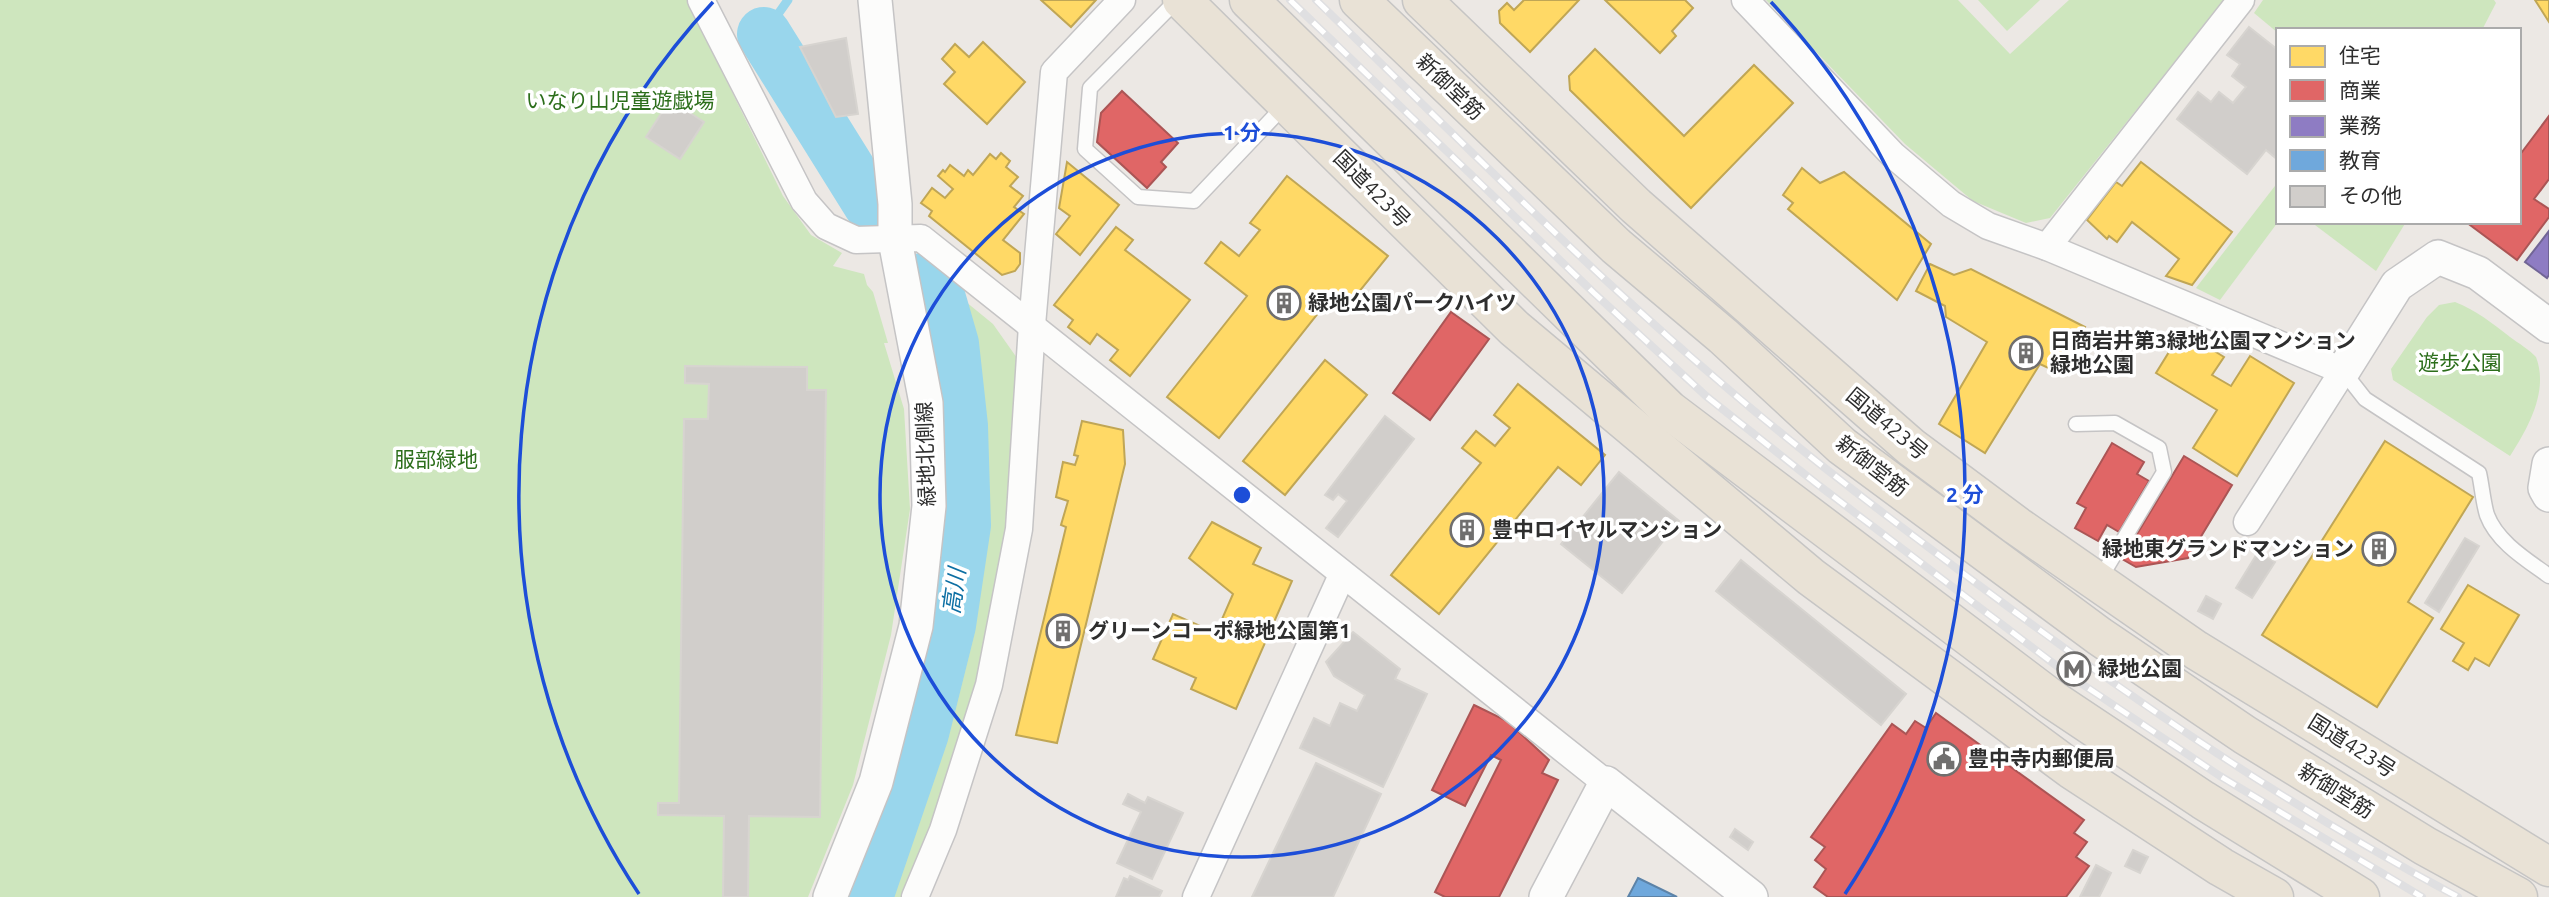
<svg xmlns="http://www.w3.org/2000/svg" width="2549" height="897" font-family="Ubuntu,'Noto Sans JP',sans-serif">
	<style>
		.green { fill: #cee6be }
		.homes { fill: #ffd966; stroke: #c0a655; stroke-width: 2 }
		.shops { fill: #e06666; stroke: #ab5555; stroke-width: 2 }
		.offices { fill: #8e7cc3; stroke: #716596; stroke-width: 2 }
		.schools { fill: #6fa8dc; stroke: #5c83a8; stroke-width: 2 }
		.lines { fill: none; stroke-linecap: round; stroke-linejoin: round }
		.stream { stroke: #99d6ec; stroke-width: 9 }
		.river { stroke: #99d6ec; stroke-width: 54 }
		.building { fill: #d1cecb; stroke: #d7d4d0; stroke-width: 2 }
		.service-casing { stroke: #c5c4c5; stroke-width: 17 }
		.minor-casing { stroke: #c5c4c5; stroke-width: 29 }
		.tertiary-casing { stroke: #c5c4c5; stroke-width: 36 }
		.trunk-casing { stroke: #c6c5c4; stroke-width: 41 }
		.service { stroke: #fcfcfb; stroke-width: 14 }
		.minor { stroke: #fcfcfb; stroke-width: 26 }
		.tertiary { stroke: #fcfcfb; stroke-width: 33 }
		.trunk { stroke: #e9e2d6; stroke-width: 38 }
		.rail-casing { stroke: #dfdfe1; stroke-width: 8 }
		.rail { stroke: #fff; stroke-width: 5; stroke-dasharray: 16; stroke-linecap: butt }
		.ring { fill: none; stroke: #1d4ed8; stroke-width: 3.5 }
		.labels { text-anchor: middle; stroke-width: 7; stroke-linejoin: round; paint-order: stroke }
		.street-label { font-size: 21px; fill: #2e2e2e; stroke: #fff }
		.park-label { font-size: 21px; fill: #2c6e1b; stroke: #fff }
		.poi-label { font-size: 21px; font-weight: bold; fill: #2e2e2e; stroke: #fff; text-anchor: start }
		.water-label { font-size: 23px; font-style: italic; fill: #0d6fa3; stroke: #fff }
		.centre { fill: #1d4ed8; stroke: #fff; stroke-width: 3.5 }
		.ring-label { font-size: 21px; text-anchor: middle; font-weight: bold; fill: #1d4ed8; stroke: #fff; stroke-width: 7; stroke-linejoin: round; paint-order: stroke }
	</style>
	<rect width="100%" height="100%" fill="#ece8e4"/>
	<g class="green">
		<path d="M0,0H687L783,196L811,235L842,253L833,266L864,274L867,285L873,292L888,343H884L904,409L910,509L891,635L853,785L808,897H0Z"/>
		<path d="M1766,0H1958L2010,54L2069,0H2224L2050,218L2026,223L1973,201L1905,144Z"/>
		<path d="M1978,0H2040L2007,31Z"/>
		<path d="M2263,0H2494L2496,3L2482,30H2278V33L2254,13Z"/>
		<path d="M2278,182V222L2220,300L2196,288Z"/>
		<path d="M2311,222H2406L2376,271Z"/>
		<path d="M960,297L993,324L1017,358L1007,528L978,684L933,822L902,897H876L935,731L960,628L973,525L970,424L961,340L948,301Z"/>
		<path d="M2455,302C2476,310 2492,323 2510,337C2518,343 2530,350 2536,357C2549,391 2528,428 2510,456L2393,380L2391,369L2427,317L2439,305Z"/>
	</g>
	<g class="homes">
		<path d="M1041,0H1096L1071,27Z"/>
		<path d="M1524,0H1579L1530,52L1500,23L1499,11L1507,3L1514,10Z"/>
		<path d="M1605,0H1685L1693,8L1672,31L1676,36L1660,53Z"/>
		<path d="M2535,0H2549V22Z"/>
		<path d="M983,42L1025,82L987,124L944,84L955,72L942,59L955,44L969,57Z"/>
		<path d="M1595,49L1684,136L1754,65L1793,103L1691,208L1570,90L1569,76Z"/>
		<path d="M1001,153L1010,161L1006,167L1018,177L1010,186L1023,196L1014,207L1024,214L1003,240L1020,253V264L1015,271L1002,275L929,216L932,211L921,203L932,188L945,198L953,189L938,176L943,170L945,172L950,165L964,176L968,170L973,175L990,154L996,159Z"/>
		<path d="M1067,162L1119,205L1080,255L1056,234L1070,216L1059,208Z"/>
		<path d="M2141,162L2232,232L2192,285L2166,276L2179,259L2132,222L2117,242L2109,236L2107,239L2087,220L2116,182L2122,186Z"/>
		<path d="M1802,168L1820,183L1844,172L1931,244L1897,300L1788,209L1793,203L1783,195Z"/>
		<path d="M1287,176L1388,256L1346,308L1331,297L1219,438L1167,397L1247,296L1205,263L1221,242L1239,256L1260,230L1250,223Z"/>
		<path d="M1116,227L1133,240L1125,250L1190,300L1130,376L1110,360L1118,350L1097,334L1090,344L1068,327L1073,320L1054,305Z"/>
		<path d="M1930,264L1954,275L1971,269L2085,327L2059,373L2040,364L1985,453L1939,424L1987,342L1946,317L1945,306L1916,291Z"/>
		<path d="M2182,331L2224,357L2212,375L2231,386L2250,356L2294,383L2237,476L2193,448L2217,410L2156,373Z"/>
		<path d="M1325,360L1367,395L1285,495L1243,461Z"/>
		<path d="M1518,384L1605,455L1581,485L1558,467L1439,614L1391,575L1481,463L1462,448L1476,431L1495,446L1510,428L1494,415Z"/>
		<path d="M1082,421L1123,430L1125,464L1057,743L1016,735L1066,527L1061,525L1068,501L1056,497L1063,462L1075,465L1078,456L1074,455Z"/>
		<path d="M2385,441L2473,497L2408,602L2433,618L2377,707L2262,635Z"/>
		<path d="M1212,522L1261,548L1253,564L1292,581L1236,709L1191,689L1196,678L1153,659L1173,614L1216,633L1233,594L1189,558Z"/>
		<path d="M2468,585L2519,615L2489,666L2475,658L2468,670L2453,661L2464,643L2441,629Z"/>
	</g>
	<g class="shops">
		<path d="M1122,91L1178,143L1161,162L1166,167L1147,188L1097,142L1101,113Z"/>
		<path d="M2549,116V179L2534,199L2549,209V217L2517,260L2466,222H2519V156Z"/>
		<path d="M1451,312L1489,339L1430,420L1393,393Z"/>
		<path d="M2112,443L2144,462L2137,474L2149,481L2119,532L2107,525L2098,541L2075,528L2086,508L2077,503Z"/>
		<path d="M2184,456L2232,485L2188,558L2136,567L2122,559Z"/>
		<path d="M1474,705L1507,721L1549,760L1542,773L1558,780L1499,897H1445L1435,892L1501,760L1491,755L1465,806L1432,790Z"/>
		<path d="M1936,713L2084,820L2074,833L2087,842L2076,857L2089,866L2066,897H1828L1814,887L1826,869L1815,860L1825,847L1811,837L1892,724L1906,734L1915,721L1926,728Z"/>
	</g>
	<path class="offices" d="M2549,231V275L2547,278L2525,262Z"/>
	<path class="schools" d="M1638,878L1677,897H1628Z"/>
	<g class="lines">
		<path class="stream" d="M764,34L788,0"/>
		<g class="river">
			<path d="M764,34L870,204"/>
			<path d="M866,897L922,733L949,625L964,525L961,426L952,344L939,299L926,279"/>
		</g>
	</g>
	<g class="building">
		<path d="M2249,27L2278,50V160L2266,150L2247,174L2177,119L2198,92L2211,102L2219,92L2233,103L2246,87L2232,76L2240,64L2227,55Z"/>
		<path d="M846,38L858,114L836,117L800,47Z"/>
		<path d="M670,100L704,122L680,159L646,137Z"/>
		<path d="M685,366L807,367V390H826L820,817L749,816L748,897H723L724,816L658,815V803H679L684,419H708L709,384L685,383Z"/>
		<path d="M1385,416L1414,439L1338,537L1326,528L1347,501L1338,494L1333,500L1325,495Z"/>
		<path d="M1619,472L1679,521L1622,593L1561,544Z"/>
		<path d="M2465,538L2479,546L2439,612L2425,603Z"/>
		<path d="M2258,552L2275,562L2252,598L2236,588Z"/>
		<path d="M1741,560L1906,694L1881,725L1716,591Z"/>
		<path d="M2206,596L2221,604L2213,619L2198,611Z"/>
		<path d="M1353,632L1400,669L1395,679L1427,694L1383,787L1300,748L1314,718L1330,726L1340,703L1357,711L1365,695L1334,676L1326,662Z"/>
		<path d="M1316,763L1381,794L1333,897H1252Z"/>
		<path d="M1128,794L1145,803L1148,797L1183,813L1152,879L1117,863L1141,812L1123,804Z"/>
		<path d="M1735,829L1753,842L1748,850L1730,837Z"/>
		<path d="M2133,850L2148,857L2140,873L2125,866Z"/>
		<path d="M2096,865L2111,873L2099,897H2080Z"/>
		<path d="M1130,876L1162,891L1159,897H1116L1124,878L1128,880Z"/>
	</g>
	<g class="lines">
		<defs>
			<g id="service">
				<path d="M1177,0L1090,88L1085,149L1138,197L1194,201L1286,104"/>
				<path d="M2343,371L2365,399L2479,473C2482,486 2483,502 2487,515C2497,542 2527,560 2549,576"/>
				<path d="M2076,424L2115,423L2159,448L2164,472L2098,582"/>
			</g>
			<g id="minor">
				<path d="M701,0L804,201L826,226L856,240L921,238L1606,783"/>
				<path d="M1745,0L1893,155L1951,204L1988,226L2047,247L2343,371L2247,522"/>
				<path d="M2047,247L2241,0"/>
				<path d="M915,897L943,830L989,685L1019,529L1032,325L1054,72L1122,0"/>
				<path d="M1196,897L1342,575"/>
			</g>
			<g id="tertiary">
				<path d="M2343,371L2397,285L2438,257L2478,273L2549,326"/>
				<path d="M2549,464L2545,488L2549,495"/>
				<path d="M830,897L876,782L916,626L929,506L926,403L895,240V204L875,0"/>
				<path d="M1546,897L1606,783L1751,897"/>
			</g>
			<g id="trunk">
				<path d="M1182,0L1514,328L1811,577L2071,769L2221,867L2274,897"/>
				<path d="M1249,0L1669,410L2053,700L2203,800L2360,897"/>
				<path d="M1359,0L1616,246L1723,336L1842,446L2099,636L2245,735L2425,846L2518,897"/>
				<path d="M1422,0L1636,206L1911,447L2017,526L2196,650L2549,867"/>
			</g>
		</defs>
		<use href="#service" class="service-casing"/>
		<use href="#minor" class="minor-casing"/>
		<use href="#tertiary" class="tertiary-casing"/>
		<use href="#trunk" class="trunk-casing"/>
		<use href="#service" class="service"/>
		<use href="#minor" class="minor"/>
		<use href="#tertiary" class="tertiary"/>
		<use href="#trunk" class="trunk"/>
		<defs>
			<g id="rail">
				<path d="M1290,0L1594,293L1706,396L1817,484L2070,676L2220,776L2422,897"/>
				<path d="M1316,0C1449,129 1579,262 1720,382C1800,451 1884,514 1968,577C2124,694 2285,805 2458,897"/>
			</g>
		</defs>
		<use href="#rail" class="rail-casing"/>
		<use href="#rail" class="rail"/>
	</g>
	<g class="ring">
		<circle cx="1242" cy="495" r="362"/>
		<path d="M639 894A723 723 0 0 1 713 2M1771 2A723 723 0 0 1 1845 894"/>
	</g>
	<defs>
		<symbol id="building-ring" viewBox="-11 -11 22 22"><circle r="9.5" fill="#fff" stroke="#706f6e" stroke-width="1.5"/><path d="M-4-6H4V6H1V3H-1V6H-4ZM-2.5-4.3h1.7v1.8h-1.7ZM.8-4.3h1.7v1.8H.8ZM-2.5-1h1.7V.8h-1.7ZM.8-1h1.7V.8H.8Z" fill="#706f6e"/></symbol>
		<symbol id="metro-ring" viewBox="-11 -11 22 22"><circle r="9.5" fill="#fff" stroke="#706f6e" stroke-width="1.5"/><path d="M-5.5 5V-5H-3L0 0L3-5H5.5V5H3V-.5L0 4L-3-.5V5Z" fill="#706f6e"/></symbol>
		<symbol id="civic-ring" viewBox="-11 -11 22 22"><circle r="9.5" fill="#fff" stroke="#706f6e" stroke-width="1.5"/><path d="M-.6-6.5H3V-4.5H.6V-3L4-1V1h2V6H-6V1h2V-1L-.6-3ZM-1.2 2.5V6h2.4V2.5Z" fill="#706f6e"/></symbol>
	</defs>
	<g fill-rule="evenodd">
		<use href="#building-ring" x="1265" y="284" width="38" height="38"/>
		<use href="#building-ring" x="2007" y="334" width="38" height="38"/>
		<use href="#building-ring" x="1448" y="511" width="38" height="38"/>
		<use href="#building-ring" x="2360" y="530" width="38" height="38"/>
		<use href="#building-ring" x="1044" y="612" width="38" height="38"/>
		<use href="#metro-ring" x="2055" y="650" width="38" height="38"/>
		<use href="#civic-ring" x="1925" y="740" width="38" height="38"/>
	</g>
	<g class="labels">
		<g class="street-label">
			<text transform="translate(1450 87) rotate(44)" y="7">新御堂筋</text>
			<text transform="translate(1372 189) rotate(45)" y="7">国道423号</text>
			<text transform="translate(1887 424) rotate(40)" y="7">国道423号</text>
			<text transform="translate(926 454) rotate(-92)" y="7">緑地北側線</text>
			<text transform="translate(1872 466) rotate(38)" y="7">新御堂筋</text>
			<text transform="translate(2352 746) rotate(32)" y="7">国道423号</text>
			<text transform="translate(2336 791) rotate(32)" y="7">新御堂筋</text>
		</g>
		<g class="park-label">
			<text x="620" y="108">いなり山児童遊戯場</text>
			<text x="2460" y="370">遊歩公園</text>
			<text x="436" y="467">服部緑地</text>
		</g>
		<g class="poi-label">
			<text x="1308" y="310">緑地公園パークハイツ</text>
			<text x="2050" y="348">日商岩井第3緑地公園マンション<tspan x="2050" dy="24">緑地公園</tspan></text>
			<text x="1492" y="537">豊中ロイヤルマンション</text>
			<text x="2354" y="556" text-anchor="end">緑地東グランドマンション</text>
			<text x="1088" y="638">グリーンコーポ緑地公園第1</text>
			<text x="2098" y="676">緑地公園</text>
			<text x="1968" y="766">豊中寺内郵便局</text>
		</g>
		<g class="water-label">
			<text transform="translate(954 591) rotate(-82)" y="8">高川</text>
		</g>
	</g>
	<circle cx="1242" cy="495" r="10" class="centre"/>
	<g class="ring-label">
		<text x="1242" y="140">1 分</text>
		<text x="1965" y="502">2 分</text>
	</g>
	<rect x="2276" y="28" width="245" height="196" fill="#ffffff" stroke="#ababab" stroke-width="2"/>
	<rect x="2290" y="46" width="35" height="21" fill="#ffd966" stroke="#ababab" stroke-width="2"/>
	<text x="2339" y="63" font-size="21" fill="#2e2e2e">住宅</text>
	<rect x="2290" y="80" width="35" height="21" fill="#e06666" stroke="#ababab" stroke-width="2"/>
	<text x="2339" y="98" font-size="21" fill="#2e2e2e">商業</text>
	<rect x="2290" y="116" width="35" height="21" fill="#8e7cc3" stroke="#ababab" stroke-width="2"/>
	<text x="2339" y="133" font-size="21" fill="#2e2e2e">業務</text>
	<rect x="2290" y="150" width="35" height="21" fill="#6fa8dc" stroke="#ababab" stroke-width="2"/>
	<text x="2339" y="168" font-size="21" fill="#2e2e2e">教育</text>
	<rect x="2290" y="186" width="35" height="21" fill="#d1cecb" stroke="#ababab" stroke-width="2"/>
	<text x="2339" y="203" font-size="21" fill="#2e2e2e">その他</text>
</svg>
